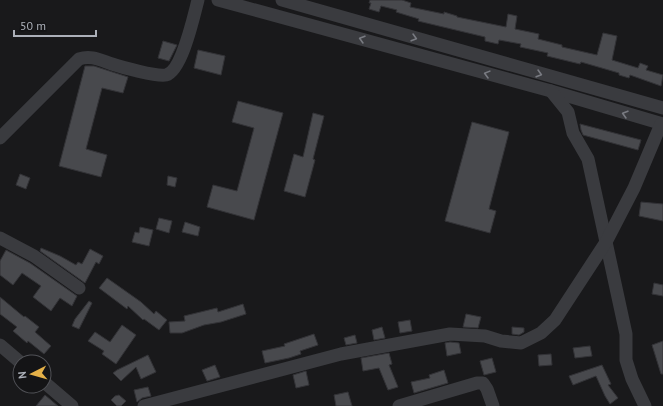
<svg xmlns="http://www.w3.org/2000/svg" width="663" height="406" font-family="'PT Sans',sans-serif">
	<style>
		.building { fill: #48494d; stroke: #333337 }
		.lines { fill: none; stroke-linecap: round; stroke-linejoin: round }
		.minor { stroke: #3a3b3f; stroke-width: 13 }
		.oneway { stroke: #797b82 }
	</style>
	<rect width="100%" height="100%" fill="#19191b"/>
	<g class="building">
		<path d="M370,0H402L411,3L410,7L444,14V12L457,16V17L506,27L508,14L517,16L515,29L539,34L538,39L562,45V47L597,55L603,33L617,36L612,60L638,68L640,63L648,66L646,70L663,75L661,86L630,75L629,78L619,75V73L581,62L580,64L547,56L548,53L520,47L521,44L499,40L498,44L485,41V37L418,21L419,19L396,12L397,10L381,6L379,12L369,9L371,3H369Z"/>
		<path d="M163,41L177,45L169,61L158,58Z"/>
		<path d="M198,50L225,56L221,75L194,68Z"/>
		<path d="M85,66H94L128,77L123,93L102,88L86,149L107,155L101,177L59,166Z"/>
		<path d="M238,101L283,113L254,220L207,207L213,185L237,191L254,128L232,122Z"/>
		<path d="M313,113L324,116L313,159L315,160L305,197L284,191L294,154L303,157Z"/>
		<path d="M472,122L509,132L489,209L496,211L490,233L445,221Z"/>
		<path d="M580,124L641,140L638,150L583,135L581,130Z"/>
		<path d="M20,174L30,178L26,189L16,185Z"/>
		<path d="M168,176L177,178L175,187L167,185Z"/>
		<path d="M641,202L663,204V221L639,216Z"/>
		<path d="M159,218L172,221L169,233L156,229Z"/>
		<path d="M185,222L200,227L198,236L182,232Z"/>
		<path d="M140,227L153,230L149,246L132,242L135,232L139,233Z"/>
		<path d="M41,248L60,256L76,265L78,262L82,264L90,249L103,256L99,264L96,262L85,283L40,251Z"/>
		<path d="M6,250L30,263L77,296L72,306L60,298L51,311L33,297L41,286L22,273L13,285L0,275V261Z"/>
		<path d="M107,278L141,302L154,314L156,311L167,320L159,330L144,319L143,320L128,306L127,309L99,288Z"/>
		<path d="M654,283L663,285V296L652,294Z"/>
		<path d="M0,297L24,317L25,316L39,327L35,332L51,346L44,354L28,341L27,343L13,331L17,327L0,314Z"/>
		<path d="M89,301L92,303L79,329L72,326L75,319Z"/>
		<path d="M243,304L246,314L221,322L204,325L182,333H170L169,322L185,321L184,316L217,308L218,312Z"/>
		<path d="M466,314L481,317L478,328L463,327Z"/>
		<path d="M410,320L412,331L400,333L398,322Z"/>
		<path d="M122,325L136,335L116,364L102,354L104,351L88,341L95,332L110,342Z"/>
		<path d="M382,327L385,338L374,340L372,330Z"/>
		<path d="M512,327L524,328V332L519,335L512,334Z"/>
		<path d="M314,334L318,345L300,351L301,354L289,358L265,363L262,351L285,346L284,344Z"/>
		<path d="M355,335L357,343L346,345L344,338Z"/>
		<path d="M663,341V374H661L652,345Z"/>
		<path d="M450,342L459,343L461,353L447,356L445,343Z"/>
		<path d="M590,346L592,356L575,358L573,348Z"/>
		<path d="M389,353L392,364L389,365L398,387L388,390L379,368L363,371L361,358Z"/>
		<path d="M551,354L552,365L539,366L538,355Z"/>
		<path d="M148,355L156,372L141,379L136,367L121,381L113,373L117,370Z"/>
		<path d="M492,358L496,372L484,375L480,361Z"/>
		<path d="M215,365L220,377L207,381L202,370Z"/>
		<path d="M602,365L611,384L608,385L618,398L610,404L605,396L596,376L573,385L569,376Z"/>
		<path d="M444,370L448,383L414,393L411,382L430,378L429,375Z"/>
		<path d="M306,371L309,385L296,388L293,375Z"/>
		<path d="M148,387L151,396L142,398L137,402L134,390Z"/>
		<path d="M348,392L352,406H336L334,395Z"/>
		<path d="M45,395L58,406H36Z"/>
		<path d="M119,395L126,401L121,406H117L111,400L115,396Z"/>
	</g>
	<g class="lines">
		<g class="minor">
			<path d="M218,0L551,91L663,124"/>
			<path d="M282,0L663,108"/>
			<path d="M551,91L568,112L573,133L588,159L626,334V360L632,379L645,406"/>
			<path d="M0,138L79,59C91,55 100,60 112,64C121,67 157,77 166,75C182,71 194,15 198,0"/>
			<path d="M0,238L34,256L79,288"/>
			<path d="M0,345L20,362"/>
			<path d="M44,382L72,406"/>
			<path d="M144,406L341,354L450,334L485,336L501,341L521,343L541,333L555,320L606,242L634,188L661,124"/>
			<path d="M399,406L477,383H483L487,389L493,406"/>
		</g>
	</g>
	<defs><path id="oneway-chevron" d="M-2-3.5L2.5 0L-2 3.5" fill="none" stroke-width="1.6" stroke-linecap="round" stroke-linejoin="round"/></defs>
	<g class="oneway">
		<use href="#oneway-chevron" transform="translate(414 38) rotate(16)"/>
		<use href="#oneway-chevron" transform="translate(362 39) rotate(-164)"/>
		<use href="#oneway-chevron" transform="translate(487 74) rotate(-165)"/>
		<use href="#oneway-chevron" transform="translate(539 74) rotate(16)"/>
		<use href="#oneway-chevron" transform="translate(625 114) rotate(-164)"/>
	</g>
	<g transform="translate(32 374) rotate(264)"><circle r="19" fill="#141416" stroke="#515257"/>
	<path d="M0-3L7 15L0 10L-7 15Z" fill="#e4b048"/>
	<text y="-6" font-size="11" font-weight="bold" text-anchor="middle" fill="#acb0b9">N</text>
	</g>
	<path d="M14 30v6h82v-6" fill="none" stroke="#acb0b9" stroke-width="2"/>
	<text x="20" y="30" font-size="12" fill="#acb0b9" stroke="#141416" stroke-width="3" paint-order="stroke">50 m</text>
</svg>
